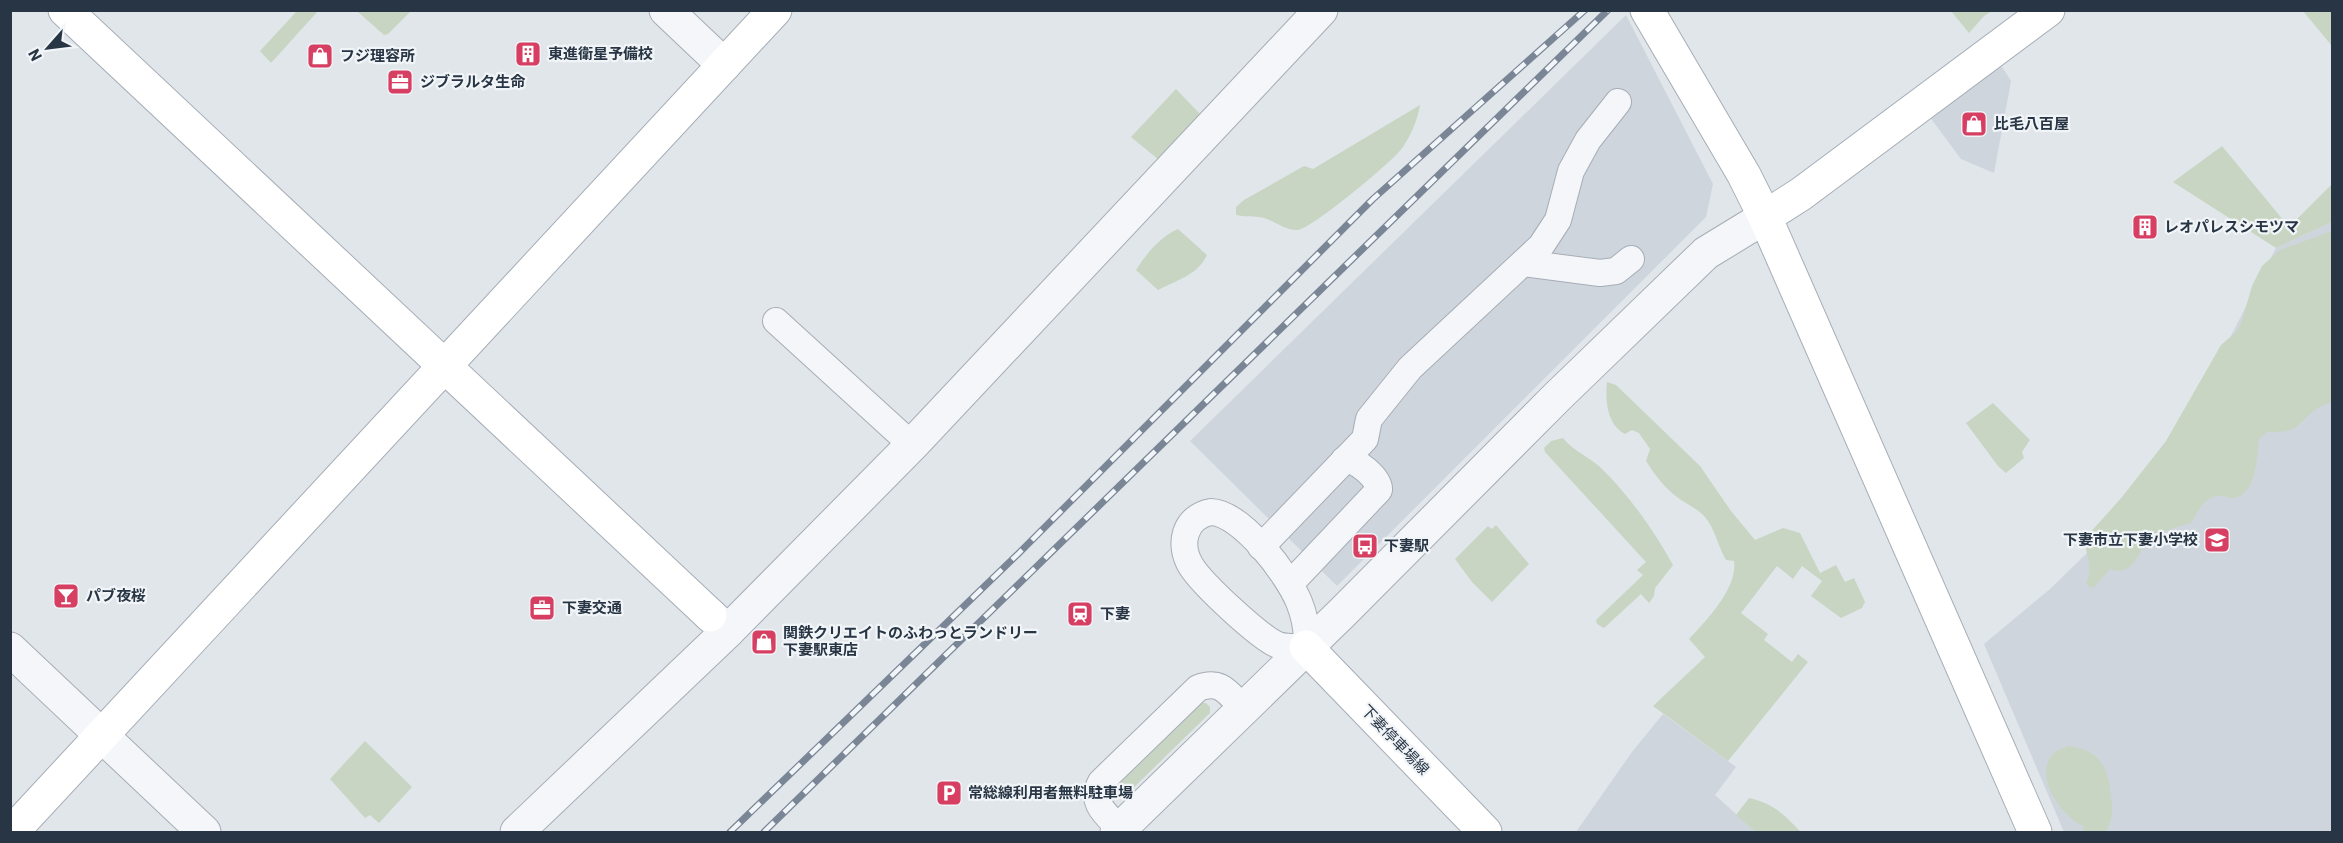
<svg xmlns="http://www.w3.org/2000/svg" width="2343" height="843" font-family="Barlow,'Noto Sans JP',sans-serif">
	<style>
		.built { fill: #cfd5dd }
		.green { fill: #c8d5c2 }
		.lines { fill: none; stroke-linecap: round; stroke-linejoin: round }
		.lane-casing { stroke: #a6adb6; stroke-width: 28 }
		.street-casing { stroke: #a6adb6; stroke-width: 35 }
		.secondary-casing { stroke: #a6adb6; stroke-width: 35 }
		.lane { stroke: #f5f6f9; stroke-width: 26 }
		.street { stroke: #f5f6f9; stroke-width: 33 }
		.secondary { stroke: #fff; stroke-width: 33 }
		.rail-casing { stroke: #7a8696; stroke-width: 7 }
		.rail { stroke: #f1f5f8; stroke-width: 4.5; stroke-dasharray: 14; stroke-linecap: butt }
		.labels { text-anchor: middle; stroke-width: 4.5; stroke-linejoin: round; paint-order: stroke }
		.poi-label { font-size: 15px; font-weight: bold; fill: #283544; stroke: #f1f5f8; text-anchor: start }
		.street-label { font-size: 15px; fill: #283544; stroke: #f1f5f8 }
	</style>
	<rect width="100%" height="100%" fill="#e1e6eb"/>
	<g class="built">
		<path d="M1626,15L1713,184L1706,217L1337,586L1190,441Z"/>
		<path d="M1992,52L2011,81L1994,173L1961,159L1921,105Z"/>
		<path d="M2332,222V832H2064L1984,644L2050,589L2152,490L2276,248Z"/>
		<path d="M1663,714L1736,767L1715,795L1756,832H1576L1632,752Z"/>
	</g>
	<g class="green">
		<path d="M297,11H318L271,63L260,51Z"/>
		<path d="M357,11H411L388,34L384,35Z"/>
		<path d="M1951,11H1992L1984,16L1969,33Z"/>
		<path d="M2303,11H2332V46Z"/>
		<path d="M1176,89L1201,115L1159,160L1131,137Z"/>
		<path d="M1420,105C1418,119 1411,135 1403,147C1395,160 1311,229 1298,230C1284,231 1272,218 1259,217C1251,216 1245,217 1236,215V207L1244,200L1304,166L1313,169Z"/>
		<path d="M2222,146L2289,227L2332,184V222L2276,248L2173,182Z"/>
		<path d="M1178,229L1207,255C1198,275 1177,280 1158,290L1136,270C1147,253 1160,237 1178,229Z"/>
		<path d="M2332,231V402C2312,408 2311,415 2296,427C2289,433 2276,432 2267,432L2259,439C2257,456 2257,486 2240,496C2234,500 2229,497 2222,496C2207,494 2198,510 2192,522C2178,528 2164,529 2152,538C2137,548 2136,578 2110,569L2094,587L2090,588L2086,583C2096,563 2081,553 2088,535L2122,497L2166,441L2221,345L2235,333L2241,324L2252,286L2262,266L2280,250Z"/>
		<path d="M1607,382L1616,385L1700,466L1731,511L1755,540L1783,528L1800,533L1820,573L1836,565L1845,582L1854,578L1865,602L1862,608L1841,618L1811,596L1822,581L1802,566L1793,579L1777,566L1741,613L1768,634L1764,640L1792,662L1798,654L1808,662L1728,761L1653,706L1705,657L1689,639C1706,621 1738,588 1734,561L1726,560C1718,546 1715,529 1705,517C1698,509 1686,504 1677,497C1664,487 1655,475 1646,461L1650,449L1639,433L1632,430L1625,434C1607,425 1605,400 1607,382Z"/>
		<path d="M1993,403L2030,440L2022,452L2024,458L2006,473L1998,466L1966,423Z"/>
		<path d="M1563,438C1573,451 1588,456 1600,467C1629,495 1653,529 1673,565L1655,588L1654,596L1649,603L1641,594L1604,628L1597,624L1596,620L1643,575L1637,570L1646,562L1545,452L1544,448L1551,441Z"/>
		<path d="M1496,525L1529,564L1492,602L1472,582L1455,559L1488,526L1492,529Z"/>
		<path d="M1202,703H1206L1210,707V713L1126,795H1122L1117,791V786Z"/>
		<path d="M365,741L412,787L379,823L370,815L365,818L330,779Z"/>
		<path d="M2068,746C2100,750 2108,766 2111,797C2113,811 2113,819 2106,832H2084L2083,826C2061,816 2031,774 2055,752C2058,750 2064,748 2068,746Z"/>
		<path d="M1749,798C1775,804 1783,814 1801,832H1756L1736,815Z"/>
	</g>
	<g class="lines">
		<defs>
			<g id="lane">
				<path d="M1523,263L1600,273L1616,271L1631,259"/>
				<path d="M776,321L912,445"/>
				<path d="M1211,512C1242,513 1288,575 1299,602C1305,617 1308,632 1306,647C1296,647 1287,648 1278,645C1260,638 1202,584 1191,566C1178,545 1184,517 1211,512Z"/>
				<path d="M1261,547L1365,439L1369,419L1410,368L1541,246L1558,220L1571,171L1588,140L1618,102"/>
				<path d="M1290,584L1379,490C1380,479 1356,458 1344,460"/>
				<path d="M1120,829C1107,815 1089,803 1101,782L1198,688C1221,679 1228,693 1243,708"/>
			</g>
			<g id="street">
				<path d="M666,10L724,65"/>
				<path d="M710,615L728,631L912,445L1321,10"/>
				<path d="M10,649L204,832"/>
				<path d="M517,832L728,631"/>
				<path d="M1117,832L1342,613L1557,397L1706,253L1765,217"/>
			</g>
			<g id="secondary">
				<path d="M65,10L710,615"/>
				<path d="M1647,10L1744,175L1765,217L2035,832"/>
				<path d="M1765,217L1801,194L2048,10"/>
				<path d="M1306,647L1485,832"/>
				<path d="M12,832L775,10"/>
			</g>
		</defs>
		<use href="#lane" class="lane-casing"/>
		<use href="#street" class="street-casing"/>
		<use href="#secondary" class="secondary-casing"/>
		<use href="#lane" class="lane"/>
		<use href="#street" class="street"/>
		<use href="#secondary" class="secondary"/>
		<defs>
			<g id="rail">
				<path d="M730,832L1019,553L1373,199L1585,10"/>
				<path d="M764,832L1608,10"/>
			</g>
		</defs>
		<use href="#rail" class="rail-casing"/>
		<use href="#rail" class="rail"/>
	</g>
	<defs>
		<symbol id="building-square" viewBox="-11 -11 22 22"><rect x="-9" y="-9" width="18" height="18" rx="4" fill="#d73f62" stroke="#f1f5f8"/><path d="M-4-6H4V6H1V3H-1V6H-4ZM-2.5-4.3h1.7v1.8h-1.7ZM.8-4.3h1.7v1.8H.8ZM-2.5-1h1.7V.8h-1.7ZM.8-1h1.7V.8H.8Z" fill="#fff"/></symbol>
		<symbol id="shop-square" viewBox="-11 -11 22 22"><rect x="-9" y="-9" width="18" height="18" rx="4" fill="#d73f62" stroke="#f1f5f8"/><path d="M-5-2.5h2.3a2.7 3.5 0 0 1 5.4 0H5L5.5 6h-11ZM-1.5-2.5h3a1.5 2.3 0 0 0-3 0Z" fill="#fff"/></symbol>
		<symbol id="office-square" viewBox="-11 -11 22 22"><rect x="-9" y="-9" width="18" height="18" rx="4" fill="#d73f62" stroke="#f1f5f8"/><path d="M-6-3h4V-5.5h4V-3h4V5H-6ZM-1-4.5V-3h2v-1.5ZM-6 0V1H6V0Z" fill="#fff"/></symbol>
		<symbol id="school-square" viewBox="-11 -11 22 22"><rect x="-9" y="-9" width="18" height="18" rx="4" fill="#d73f62" stroke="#f1f5f8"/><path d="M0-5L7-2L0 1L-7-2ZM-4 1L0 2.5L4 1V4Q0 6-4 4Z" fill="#fff"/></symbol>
		<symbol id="bus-square" viewBox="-11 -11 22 22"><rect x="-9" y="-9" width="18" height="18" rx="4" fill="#d73f62" stroke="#f1f5f8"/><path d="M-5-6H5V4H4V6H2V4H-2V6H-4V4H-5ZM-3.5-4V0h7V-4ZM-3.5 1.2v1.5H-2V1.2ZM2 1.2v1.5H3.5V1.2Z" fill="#fff"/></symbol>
		<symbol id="bar-square" viewBox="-11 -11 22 22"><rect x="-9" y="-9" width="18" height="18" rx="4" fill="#d73f62" stroke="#f1f5f8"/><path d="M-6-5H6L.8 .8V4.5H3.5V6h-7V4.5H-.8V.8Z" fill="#fff"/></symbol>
		<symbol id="station-square" viewBox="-11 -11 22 22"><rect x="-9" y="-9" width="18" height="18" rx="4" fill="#d73f62" stroke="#f1f5f8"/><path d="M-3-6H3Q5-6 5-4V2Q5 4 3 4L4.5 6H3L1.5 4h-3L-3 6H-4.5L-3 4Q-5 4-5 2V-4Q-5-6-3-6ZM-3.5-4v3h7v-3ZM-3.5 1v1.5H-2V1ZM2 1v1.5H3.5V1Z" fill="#fff"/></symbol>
		<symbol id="parking-square" viewBox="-11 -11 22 22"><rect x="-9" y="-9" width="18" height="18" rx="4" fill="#d73f62" stroke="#f1f5f8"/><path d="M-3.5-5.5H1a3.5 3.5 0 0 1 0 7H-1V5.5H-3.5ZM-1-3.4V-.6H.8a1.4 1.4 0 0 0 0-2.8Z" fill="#fff"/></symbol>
	</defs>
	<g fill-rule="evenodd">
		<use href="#building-square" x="513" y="39" width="30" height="30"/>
		<use href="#shop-square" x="305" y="41" width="30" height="30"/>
		<use href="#office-square" x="385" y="67" width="30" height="30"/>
		<use href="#shop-square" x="1959" y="109" width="30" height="30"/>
		<use href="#building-square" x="2130" y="212" width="30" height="30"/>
		<use href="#school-square" x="2202" y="525" width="30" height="30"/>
		<use href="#bus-square" x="1350" y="531" width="30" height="30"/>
		<use href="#bar-square" x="51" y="581" width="30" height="30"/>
		<use href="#office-square" x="527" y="593" width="30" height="30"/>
		<use href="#station-square" x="1065" y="599" width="30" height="30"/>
		<use href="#shop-square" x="749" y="627" width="30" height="30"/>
		<use href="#parking-square" x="934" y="778" width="30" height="30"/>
	</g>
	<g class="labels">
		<g class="poi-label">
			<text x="548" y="59">東進衛星予備校</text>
			<text x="340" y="61">フジ理容所</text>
			<text x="420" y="87">ジブラルタ生命</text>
			<text x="1994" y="129">比毛八百屋</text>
			<text x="2164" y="232">レオパレスシモツマ</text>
			<text x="2198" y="545" text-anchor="end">下妻市立下妻小学校</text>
			<text x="1384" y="551">下妻駅</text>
			<text x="86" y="601">パブ夜桜</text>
			<text x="562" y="613">下妻交通</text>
			<text x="1100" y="619">下妻</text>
			<text x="783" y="638">関鉄クリエイトのふわっとランドリー<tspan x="783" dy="17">下妻駅東店</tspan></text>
			<text x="968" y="798">常総線利用者無料駐車場</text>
		</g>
		<g class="street-label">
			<text transform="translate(1395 740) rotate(46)" y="5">下妻停車場線</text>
		</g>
	</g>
	<rect width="2343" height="843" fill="none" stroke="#283544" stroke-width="24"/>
	<g transform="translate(48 48) rotate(242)" stroke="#f1f5f8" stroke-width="4.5" paint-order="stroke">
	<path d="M0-4.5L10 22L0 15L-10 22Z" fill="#283544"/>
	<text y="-9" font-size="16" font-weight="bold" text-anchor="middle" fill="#283544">N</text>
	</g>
</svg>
